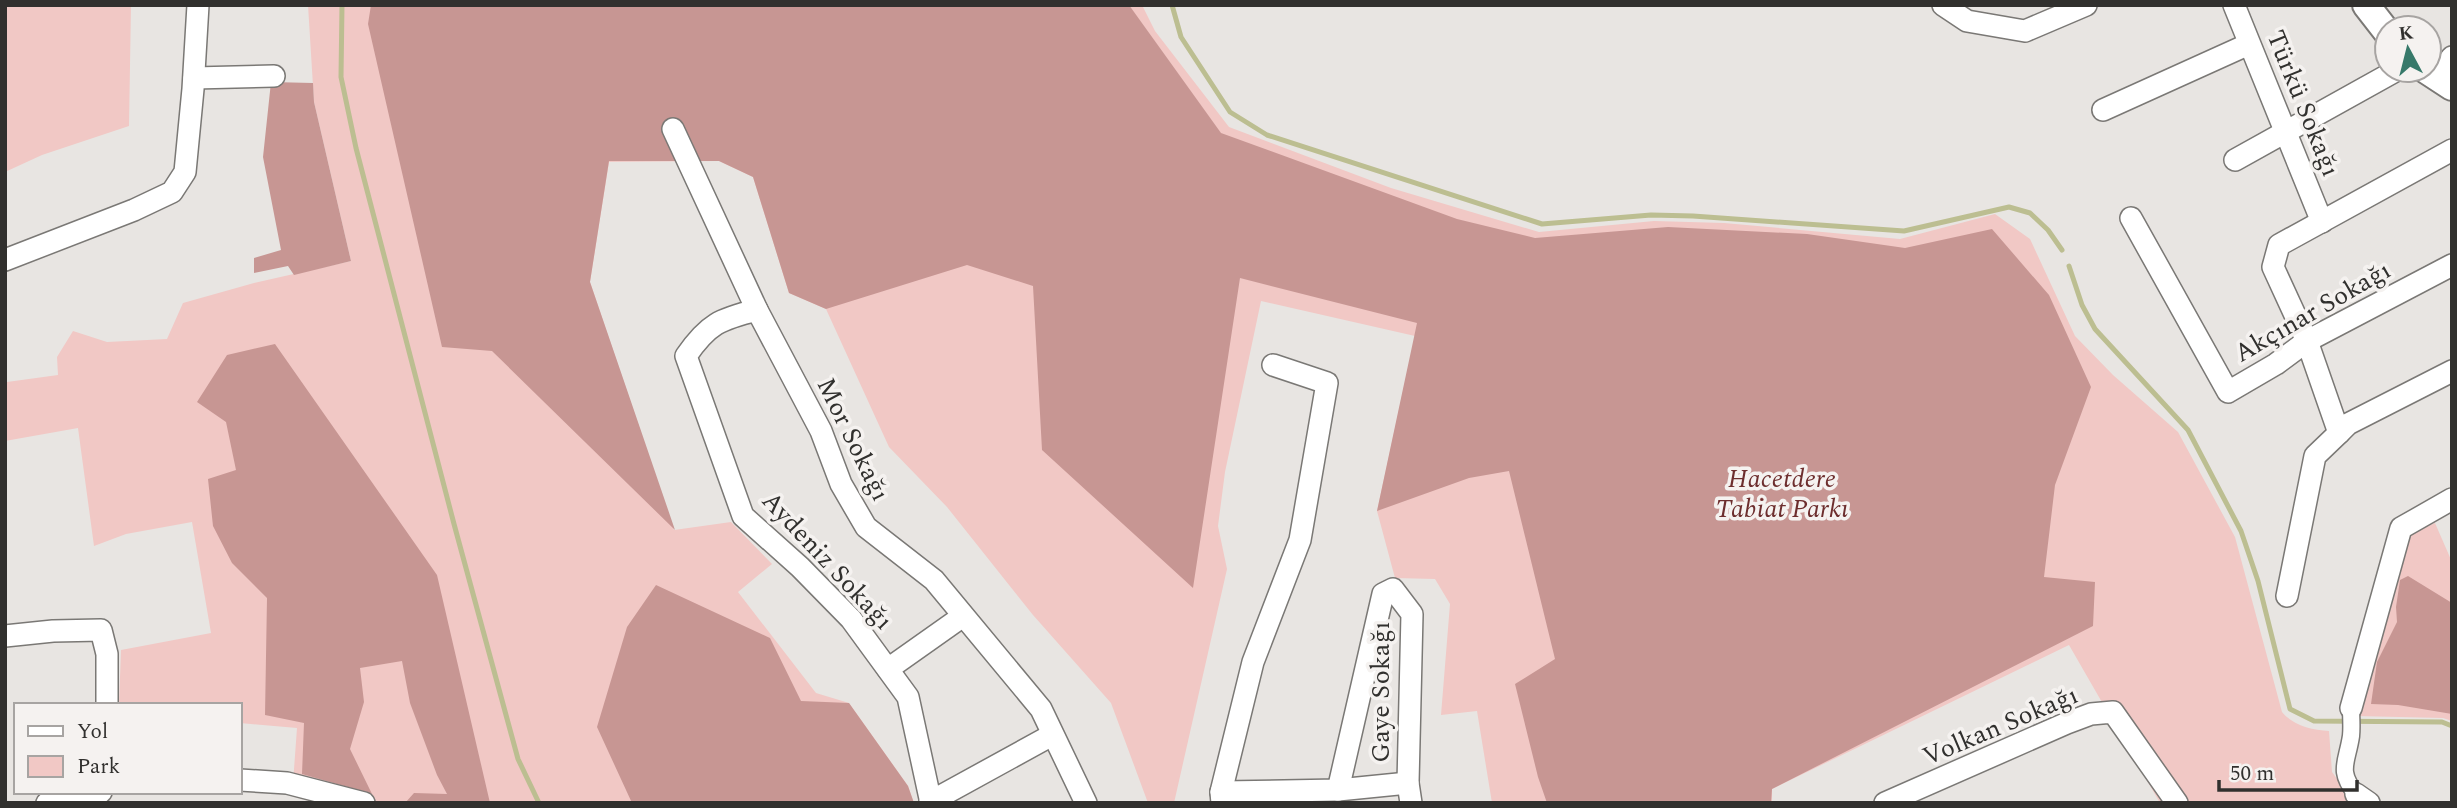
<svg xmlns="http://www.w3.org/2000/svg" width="2457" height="808" font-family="Spectral,serif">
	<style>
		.green { fill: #f1c8c5 }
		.forest { fill: #c79693 }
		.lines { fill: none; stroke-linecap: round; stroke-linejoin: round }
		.stream { stroke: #bcbe91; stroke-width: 5 }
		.pedestrian-casing { stroke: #7a7875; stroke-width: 19 }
		.minor-casing { stroke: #7a7875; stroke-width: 24 }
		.tertiary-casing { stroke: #7a7875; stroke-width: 30 }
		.pedestrian { stroke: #fff; stroke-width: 16 }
		.minor { stroke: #fff; stroke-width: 21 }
		.tertiary { stroke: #fff; stroke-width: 26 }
		.labels { text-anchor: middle; stroke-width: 7; stroke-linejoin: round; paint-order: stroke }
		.street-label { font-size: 26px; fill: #31302e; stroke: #f5f2f0 }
		.park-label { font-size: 26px; font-style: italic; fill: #6d2e2e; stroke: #f5f2f0 }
	</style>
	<rect width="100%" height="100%" fill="#e8e5e2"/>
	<g class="green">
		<path d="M5,5H131L129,126L42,155L5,172Z"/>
		<path d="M308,5H1142L1155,31L1229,127L1391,188L1539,232L1654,221L1724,223L1900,239L1995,214L2030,239L2075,336L2113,375L2178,432L2235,537L2282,712C2293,726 2312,730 2329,731L2332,772L2355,803H2160L2069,645L1772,789V803H1492L1477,711L1441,715L1450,604L1435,579L1395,578L1377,511L1415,336L1261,301L1225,472L1218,526L1227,569L1174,803H1148L1111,703L1033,615L947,507L889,447L826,309L789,293L753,177L719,161L609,162L590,282L674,530L731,522L772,564L738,592L816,693L849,703L908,786L914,803H376L368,797L293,783L297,728L240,723V705H119L121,650L211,633L192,522L126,534L94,546L78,428L5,441V372L7,382L58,375L57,357L73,331L107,342L167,339L183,303L254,283L351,261L314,102Z"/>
		<path d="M2435,523L2452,562V721L2443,718L2355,716L2404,537Z"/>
	</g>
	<g class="forest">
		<path d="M371,5H1129L1221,133L1457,219L1535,238L1668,227L1807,234L1905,248L1992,229L2049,295L2091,387L2055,485L2044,577L2095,582L2093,626L1772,789L1771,803H1547L1538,777L1515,684L1555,659L1509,471L1469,478L1377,511L1417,323L1240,278L1193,588L1042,450L1033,286L967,265L826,309L789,293L753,177L719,161H609L590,282L675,530L492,351L442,347L368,24Z"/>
		<path d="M271,82L313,83L314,102L351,261L294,275L288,266L254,273V258L281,250L263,157Z"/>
		<path d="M275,344L437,575L490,803H405L414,793L447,794L437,775L410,703L402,661L360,668L364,702L350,749L372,794L302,774L304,723L265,715L267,598L232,563L213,526L208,479L236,470L226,422L197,402L227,355Z"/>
		<path d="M2408,576L2452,603V714L2398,705L2371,704L2377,662L2397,622L2396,607L2400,580Z"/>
		<path d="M656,585L770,638L801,701L849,703L908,786L914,803H632L597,727L627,627Z"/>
	</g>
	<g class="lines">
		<g class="stream">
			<path d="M342,5L341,77L356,148L454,524L518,759L539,803"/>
			<path d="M1172,5L1181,37L1230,112L1267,135L1542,224L1651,215L1693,216L1904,231L2009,207L2030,213L2048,230L2062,250"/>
			<path d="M2069,266L2082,305L2095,329L2188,430L2241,531L2258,581L2290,709L2314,721L2442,722L2452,726"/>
		</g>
		<defs>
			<path id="pedestrian" d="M2351,708C2351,717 2352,727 2351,736C2347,763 2337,770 2356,794"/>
			<g id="minor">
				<path d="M1943,5L1967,21L2025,31L2086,5"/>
				<path d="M2234,5L2322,222"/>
				<path d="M2436,77L2452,57"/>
				<path d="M194,78L274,76"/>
				<path d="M2103,110L2249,44"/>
				<path d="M673,129L757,310L821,431L841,484L866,527L934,580L1041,709L1086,803"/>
				<path d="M2235,160L2397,70"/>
				<path d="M2131,218L2228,392L2276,364L2307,341L2452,265"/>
				<path d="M5,260L134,210L172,192L185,172L193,89L198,5"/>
				<path d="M757,310C720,319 708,324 686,356L743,516L800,567L851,619L908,697L931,803"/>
				<path d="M2339,433L2348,424L2452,371"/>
				<path d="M2287,596L2315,456L2339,433L2307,341L2273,267L2279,245L2452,150"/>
				<path d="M5,636L53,631L101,630L107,654V705"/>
				<path d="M888,669L963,616"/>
				<path d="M2351,708L2401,528L2452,499"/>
				<path d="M240,780L287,783L364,803"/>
				<path d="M1338,790L1383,594L1393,589L1412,614L1408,783L1411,803"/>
				<path d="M1221,792L1338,790L1408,783"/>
				<path d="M2356,794L2369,803"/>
				<path d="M930,802L1052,735"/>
				<path d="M47,803L101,792"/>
				<path d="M1222,803L1221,792L1253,662L1300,540L1327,383L1273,365"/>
				<path d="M1885,803L2067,723L2091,714L2113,712L2177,803"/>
			</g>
			<g id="tertiary">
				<path d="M2366,5L2387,32"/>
				<path d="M2426,70L2452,87"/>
			</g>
		</defs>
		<use href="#pedestrian" class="pedestrian-casing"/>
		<use href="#minor" class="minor-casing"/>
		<use href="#tertiary" class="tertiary-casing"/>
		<use href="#pedestrian" class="pedestrian"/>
		<use href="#minor" class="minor"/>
		<use href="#tertiary" class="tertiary"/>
	</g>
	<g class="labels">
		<g class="street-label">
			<text transform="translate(2304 103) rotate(68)" y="9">Türkü Sokağı</text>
			<text transform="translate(2312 311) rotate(-30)" y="9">Akçınar Sokağı</text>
			<text transform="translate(854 439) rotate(64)" y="9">Mor Sokağı</text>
			<text transform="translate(828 560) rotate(47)" y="9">Aydeniz Sokağı</text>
			<text transform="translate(1380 692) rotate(-90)" y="9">Gaye Sokağı</text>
			<text transform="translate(2000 725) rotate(-23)" y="9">Volkan Sokağı</text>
		</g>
		<g class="park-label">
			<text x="1782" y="487">Hacetdere<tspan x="1782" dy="30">Tabiat Parkı</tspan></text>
		</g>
	</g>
	<rect width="2457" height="808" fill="none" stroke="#31302e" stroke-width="14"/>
	<rect x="14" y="703" width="228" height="91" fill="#f5f2f0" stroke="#a7a4a2" stroke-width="2"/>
	<rect x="28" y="726" width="35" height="10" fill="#ffffff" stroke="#a7a4a2" stroke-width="2"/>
	<text x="77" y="738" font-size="21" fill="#31302e">Yol</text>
	<rect x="28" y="756" width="35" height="21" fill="#f1c8c5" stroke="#a7a4a2" stroke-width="2"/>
	<text x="77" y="773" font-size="21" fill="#31302e">Park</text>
	<g transform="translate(2408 49) rotate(353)"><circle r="33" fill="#f5f2f0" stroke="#a7a4a2" stroke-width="2"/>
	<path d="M0-5L12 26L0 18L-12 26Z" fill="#37796a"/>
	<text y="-10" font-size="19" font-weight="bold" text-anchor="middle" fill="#31302e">K</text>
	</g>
	<path d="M2219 780v10h138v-10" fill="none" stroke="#31302e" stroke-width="3.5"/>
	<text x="2230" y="780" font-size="21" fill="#31302e" stroke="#f5f2f0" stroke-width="5" paint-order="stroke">50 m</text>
</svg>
